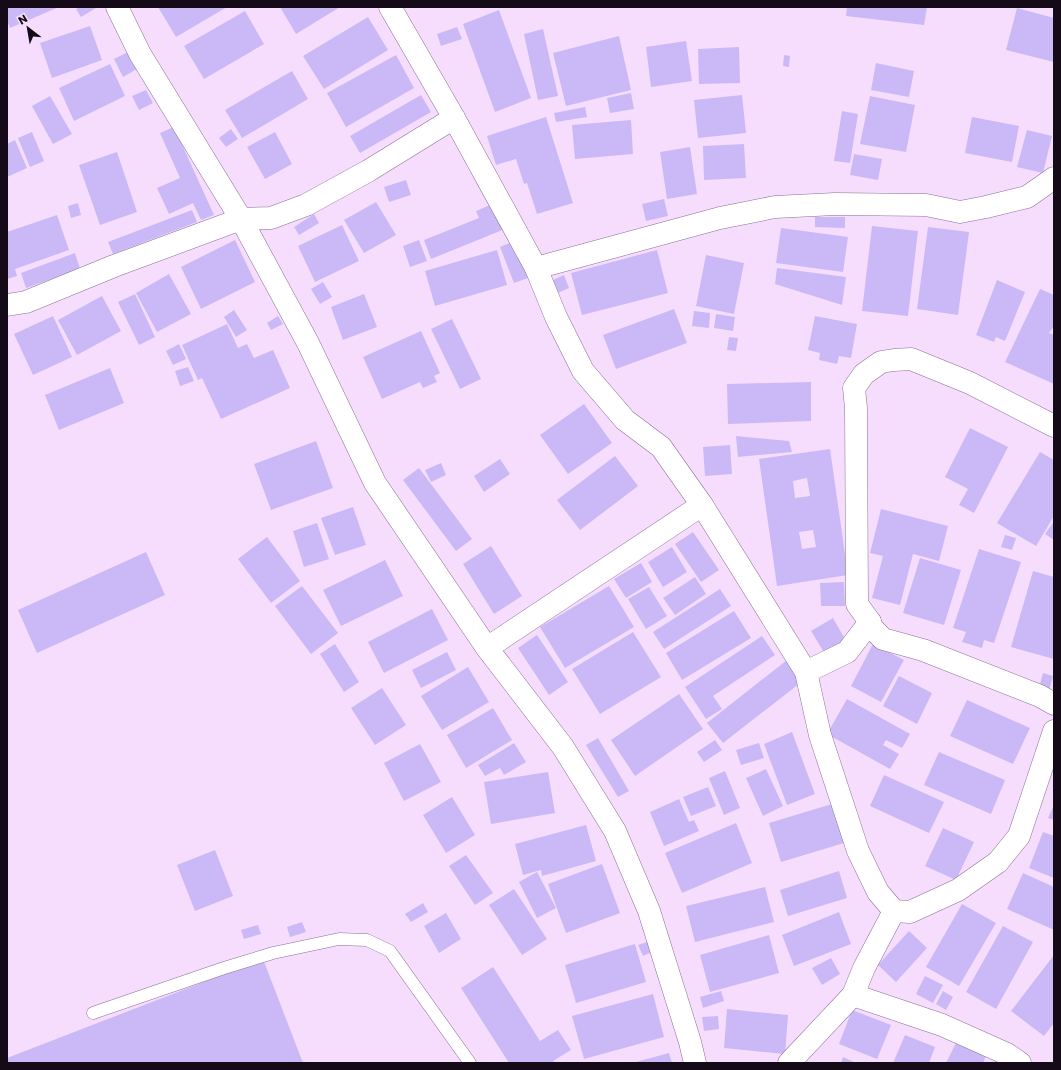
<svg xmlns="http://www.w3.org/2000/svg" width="1061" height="1070" font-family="Poppins,sans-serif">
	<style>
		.building { fill: #cbb9f7; fill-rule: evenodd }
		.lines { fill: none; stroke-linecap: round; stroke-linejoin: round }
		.service-casing { stroke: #8b7095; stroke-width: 13 }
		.minor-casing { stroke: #8b7095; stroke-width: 23 }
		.service { stroke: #fff; stroke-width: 12 }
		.minor { stroke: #fff; stroke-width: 22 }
	</style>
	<rect width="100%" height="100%" fill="#f6ddfe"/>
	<g class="building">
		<path d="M7,7H59L10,28L7,20Z"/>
		<path d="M80,7H96V8L81,17L76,9Z"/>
		<path d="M158,7H227L176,37Z"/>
		<path d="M280,7H340L296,34Z"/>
		<path d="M847,7H927L924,25L846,16Z"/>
		<path d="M1017,8L1054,18V62L1006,50Z"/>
		<path d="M499,10L531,98L495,112L463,24Z"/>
		<path d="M245,11L264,44L204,79L184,46Z"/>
		<path d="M368,17L388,50L324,89L303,56Z"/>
		<path d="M90,26L102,60L52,78L40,43Z"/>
		<path d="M457,27L462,39L441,46L437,34Z"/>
		<path d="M543,29L558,96L538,100L524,34Z"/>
		<path d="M619,36L631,90L566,106L553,53Z"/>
		<path d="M686,41L692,81L651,87L646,47Z"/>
		<path d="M739,47L740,83L699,84L698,49Z"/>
		<path d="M128,52L137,69L123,77L114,59Z"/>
		<path d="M396,55L414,88L346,127L327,93Z"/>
		<path d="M784,55L790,56L789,67L783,66Z"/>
		<path d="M876,63L914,71L909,97L871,90Z"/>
		<path d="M110,64L125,96L74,121L59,88Z"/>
		<path d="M292,71L308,99L242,138L225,110Z"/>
		<path d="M146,90L153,103L139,110L132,96Z"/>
		<path d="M631,93L634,109L610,113L607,98Z"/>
		<path d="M421,95L431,112L360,153L350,136Z"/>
		<path d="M742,95L746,133L698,138L694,100Z"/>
		<path d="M50,96L72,134L53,144L32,106Z"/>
		<path d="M870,96L915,105L906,152L860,144Z"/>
		<path d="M585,107L587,117L556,122L554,113Z"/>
		<path d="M842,111L858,114L850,163L834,161Z"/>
		<path d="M546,117L573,203L537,214L527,183L524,184L516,159L496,165L487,136Z"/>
		<path d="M972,117L1019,126L1012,162L965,153Z"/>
		<path d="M631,120L633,154L575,159L572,125Z"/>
		<path d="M174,127L214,215L201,220L193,203L169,214L157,188L180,178L160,133Z"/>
		<path d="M231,129L238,139L226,147L219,138Z"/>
		<path d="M1027,130L1052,136L1043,173L1017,167Z"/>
		<path d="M32,132L44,161L30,167L18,138Z"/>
		<path d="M275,132L292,164L265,179L247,147Z"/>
		<path d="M15,140L27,168L7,177V144Z"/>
		<path d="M744,144L746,178L704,180L703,146Z"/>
		<path d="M690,147L697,194L667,199L660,152Z"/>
		<path d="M117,152L137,212L100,225L79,165Z"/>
		<path d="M854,154L882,159L878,180L850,175Z"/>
		<path d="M406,180L411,195L389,202L384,187Z"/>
		<path d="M664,199L668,216L646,221L642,204Z"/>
		<path d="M376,202L396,235L364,253L344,220Z"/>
		<path d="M78,203L81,215L71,218L68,206Z"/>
		<path d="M495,203L505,229L431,259L424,240L479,218L476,211Z"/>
		<path d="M192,210L197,222L113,254L108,242Z"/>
		<path d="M314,214L319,223L299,235L294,227Z"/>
		<path d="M57,215L69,250L15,269L17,276L7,279V232Z"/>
		<path d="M815,217H845V228L815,227Z"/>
		<path d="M342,225L359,261L315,282L298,246Z"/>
		<path d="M872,226L918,231L908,316L862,311Z"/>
		<path d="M928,227L969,232L958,315L917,309Z"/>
		<path d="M781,228L848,237L843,272L776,263Z"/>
		<path d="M235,240L255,282L201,309L181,267Z"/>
		<path d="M419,240L427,261L410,267L403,246Z"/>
		<path d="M516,240L531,277L514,283L500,247Z"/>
		<path d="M497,250L507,285L435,306L425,271Z"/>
		<path d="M657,250L668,293L582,315L571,273Z"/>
		<path d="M75,253L80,269L26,288L21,273Z"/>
		<path d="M706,255L744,263L734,314L696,306Z"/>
		<path d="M777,268L846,277L842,305L775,284Z"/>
		<path d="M169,274L191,314L157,332L136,293Z"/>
		<path d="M564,275L569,288L558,293L553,280Z"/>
		<path d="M997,280L1025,292L1005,341L996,337L994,342L976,335Z"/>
		<path d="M323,282L332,297L320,304L311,289Z"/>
		<path d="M1040,289L1054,295V326L1049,333L1054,335V384L1005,362Z"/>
		<path d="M135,294L155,337L139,345L118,302Z"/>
		<path d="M364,294L377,327L343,340L331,307Z"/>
		<path d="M102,296L121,331L77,355L58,320Z"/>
		<path d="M674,309L687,343L616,369L603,335Z"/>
		<path d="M234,310L247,330L236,337L224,317Z"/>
		<path d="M694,311L710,313L709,328L692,326Z"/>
		<path d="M716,314L735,317L733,331L714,328Z"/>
		<path d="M53,316L72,357L33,375L14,334Z"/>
		<path d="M278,316L283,324L271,330L267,323Z"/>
		<path d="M815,316L857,324L851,358L839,356L837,364L819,360L820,353L808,350Z"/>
		<path d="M452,319L481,379L460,389L431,329Z"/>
		<path d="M227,324L238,348L247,344L254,358L273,350L290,388L221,419L202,378L198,380L182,345Z"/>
		<path d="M421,331L440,373L434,376L437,382L423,388L420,382L382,399L363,357Z"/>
		<path d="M729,337L738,338L736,351L727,350Z"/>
		<path d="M179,344L186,359L173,365L166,351Z"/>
		<path d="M188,367L194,381L180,386L175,371Z"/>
		<path d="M110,368L124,403L59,430L45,395Z"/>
		<path d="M811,382V421L728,424L727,384Z"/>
		<path d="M584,404L612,443L568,474L540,435Z"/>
		<path d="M970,428L1008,447L974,513L959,505L968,489L945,477Z"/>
		<path d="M736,436L789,441L792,452L738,457Z"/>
		<path d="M316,441L333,488L271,510L254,464Z"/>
		<path d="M730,445L732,474L705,476L703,447Z"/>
		<path d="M830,449L848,575L777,586L759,459ZM807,478L810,496L795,498L793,481ZM813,530L816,547L802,549L799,532Z"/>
		<path d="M1040,452L1054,460V516L1036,546L997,523Z"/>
		<path d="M615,456L638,486L580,530L557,500Z"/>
		<path d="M500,459L510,474L484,492L474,476Z"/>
		<path d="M441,463L446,475L431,482L425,470Z"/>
		<path d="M419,468L472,539L456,551L403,480Z"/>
		<path d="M353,507L366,545L335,555L321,518Z"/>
		<path d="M881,509L948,526L939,561L913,554L900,605L872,598L883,556L870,553Z"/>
		<path d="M1054,521V540L1045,534Z"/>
		<path d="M317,523L329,559L304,567L293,531Z"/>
		<path d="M693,532L719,570L701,582L675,544Z"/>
		<path d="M1005,535L1016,538L1012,550L1001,547Z"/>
		<path d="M267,537L300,581L271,603L238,559Z"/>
		<path d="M491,546L522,596L494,614L463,564Z"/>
		<path d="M672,547L687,572L663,587L648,562Z"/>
		<path d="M979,549L1021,562L994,643L984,640L982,648L962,642L966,632L953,628Z"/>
		<path d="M146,552L165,595L37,653L18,610Z"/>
		<path d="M920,558L961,570L944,625L903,613Z"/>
		<path d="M385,560L403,596L341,626L323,590Z"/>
		<path d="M641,563L652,582L626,598L614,579Z"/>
		<path d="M1033,571L1054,577V659L1011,647Z"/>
		<path d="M695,577L706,594L675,615L663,598Z"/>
		<path d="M844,582L845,606H821L820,583Z"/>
		<path d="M302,586L338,633L311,654L275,606Z"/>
		<path d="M609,586L634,627L565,668L540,627Z"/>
		<path d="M649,587L667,616L646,629L628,599Z"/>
		<path d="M720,589L731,606L664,649L653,632Z"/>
		<path d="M432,609L448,640L384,673L368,642Z"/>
		<path d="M734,611L751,638L682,680L666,653Z"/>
		<path d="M833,618L846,641L825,654L811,631Z"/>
		<path d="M633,632L661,677L600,714L572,669Z"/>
		<path d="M537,635L568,682L549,695L518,648Z"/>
		<path d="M762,636L775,655L713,696L722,709L706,719L685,687Z"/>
		<path d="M335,644L359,682L344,692L320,654Z"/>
		<path d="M873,644L904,660L881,702L851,686Z"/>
		<path d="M447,652L456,670L421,688L412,670Z"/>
		<path d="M787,660L804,680L723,743L707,723Z"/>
		<path d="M468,667L489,702L442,730L421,696Z"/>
		<path d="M1043,673L1053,676L1049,691L1039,688Z"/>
		<path d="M899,676L932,693L917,724L883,706Z"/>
		<path d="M382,688L406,725L375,745L351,708Z"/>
		<path d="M679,694L703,729L635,776L611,740Z"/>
		<path d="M847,699L910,734L902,748L886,740L883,745L899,754L890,769L827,734Z"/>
		<path d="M967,700L1030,728L1013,764L950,736Z"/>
		<path d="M493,708L512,740L466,768L447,735Z"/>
		<path d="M792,732L815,794L787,805L764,744Z"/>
		<path d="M598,738L629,791L618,797L586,745Z"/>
		<path d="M715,740L722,750L704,762L697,752Z"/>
		<path d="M514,743L526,762L504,775L500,768L485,776L478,765Z"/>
		<path d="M759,743L764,758L741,765L736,750Z"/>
		<path d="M420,744L441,782L404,801L384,763Z"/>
		<path d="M939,752L1005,780L991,814L924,785Z"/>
		<path d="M766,769L783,806L763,816L746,778Z"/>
		<path d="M725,771L740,808L724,815L709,778Z"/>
		<path d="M548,772L555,813L491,824L484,782Z"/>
		<path d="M884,775L944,802L929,833L870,806Z"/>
		<path d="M708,787L716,806L691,816L683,797Z"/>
		<path d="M452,797L475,835L446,853L423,815Z"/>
		<path d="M679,799L689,822L694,820L699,831L664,846L650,812Z"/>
		<path d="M832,804L844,843L781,862L769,823Z"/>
		<path d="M1054,805V820L1048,818Z"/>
		<path d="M736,823L752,863L682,893L665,853Z"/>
		<path d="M586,825L596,861L542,876L541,870L523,875L515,844Z"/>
		<path d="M943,828L974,842L956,880L925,866Z"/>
		<path d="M1043,832L1054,836V878L1029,868Z"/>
		<path d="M215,850L233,896L195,911L177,865Z"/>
		<path d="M466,855L493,893L475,905L449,866Z"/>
		<path d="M602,864L620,913L566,933L548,884Z"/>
		<path d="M839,871L847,898L788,916L780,890Z"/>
		<path d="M537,872L556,908L537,918L519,882Z"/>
		<path d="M1023,873L1054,887V930L1007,909Z"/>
		<path d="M765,887L774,922L695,942L686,906Z"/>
		<path d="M514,889L547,939L522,955L489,905Z"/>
		<path d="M423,903L428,912L411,922L405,914Z"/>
		<path d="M962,904L996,923L959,986L926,967Z"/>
		<path d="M839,912L851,944L794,966L782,935Z"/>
		<path d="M446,913L461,939L439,953L424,926Z"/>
		<path d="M302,922L306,932L290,937L287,927Z"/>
		<path d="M258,925L261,934L244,939L241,930Z"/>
		<path d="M1003,926L1033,942L996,1009L966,992Z"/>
		<path d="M909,931L927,948L896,982L878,965Z"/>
		<path d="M769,935L779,973L710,992L700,955Z"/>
		<path d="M647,942L652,952L643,956L638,945Z"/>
		<path d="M635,944L646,982L576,1003L565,965Z"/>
		<path d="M1054,955V1023L1044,1036L1011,1011Z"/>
		<path d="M831,958L840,974L822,985L812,968Z"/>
		<path d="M263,959L303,1063H7V1058Z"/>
		<path d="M493,967L540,1041L558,1030L571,1050L553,1061L555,1063H509L461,988Z"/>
		<path d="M925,976L943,985L933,1003L916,994Z"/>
		<path d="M721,991L724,1001L703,1008L700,997Z"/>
		<path d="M943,991L953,997L946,1010L936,1004Z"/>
		<path d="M653,994L664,1037L584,1059L572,1016Z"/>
		<path d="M727,1009L788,1015L785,1054L724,1048Z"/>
		<path d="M852,1010L891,1025L877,1059L839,1044Z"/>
		<path d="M718,1016L719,1029L704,1031L702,1017Z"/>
		<path d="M905,1035L935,1047L929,1063H893Z"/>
		<path d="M957,1041L986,1056L983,1063H946Z"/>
		<path d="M669,1053L672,1063H632Z"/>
		<path d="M843,1057L856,1063H841Z"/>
	</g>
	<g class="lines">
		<defs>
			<path id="service" d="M93,1013L224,968L273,953L339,939L367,940L390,951L470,1063"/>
			<g id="minor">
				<path d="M117,7L140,54L241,219L308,343L375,483L487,648L563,747L615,831L649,911L690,1042L695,1063"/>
				<path d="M390,7L454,118L536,268L556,317L583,371L625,420L661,447L702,505L806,672L820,735L858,851L878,892L894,911"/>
				<path d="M536,268L720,218L775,207L835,204L926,205L960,212L986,207L1027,197L1054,178"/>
				<path d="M7,305L26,302L114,266L241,219L271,218L306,205L368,171L454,118"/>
				<path d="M1054,426L970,383L911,359L894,360L881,362L864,374L854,388L856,408L857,604L870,622L872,628L883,639L923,650L1040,696L1054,704"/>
				<path d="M487,648L702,505"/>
				<path d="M806,672L847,652L870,622"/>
				<path d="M853,995L942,1025L1007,1054L1020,1063"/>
				<path d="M789,1063L853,995L864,968L894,911L910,912L958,890L998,862L1019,836L1054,731"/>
			</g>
		</defs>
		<use href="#service" class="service-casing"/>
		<use href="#minor" class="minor-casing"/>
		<use href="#service" class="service"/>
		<use href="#minor" class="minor"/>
	</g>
	<rect width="1061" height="1070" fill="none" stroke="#140a18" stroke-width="16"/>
	<g transform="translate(28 28) rotate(329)" stroke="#f6ddfe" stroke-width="3" paint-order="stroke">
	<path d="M0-3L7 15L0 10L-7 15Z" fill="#140a18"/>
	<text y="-6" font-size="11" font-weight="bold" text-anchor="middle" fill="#140a18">N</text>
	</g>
</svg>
